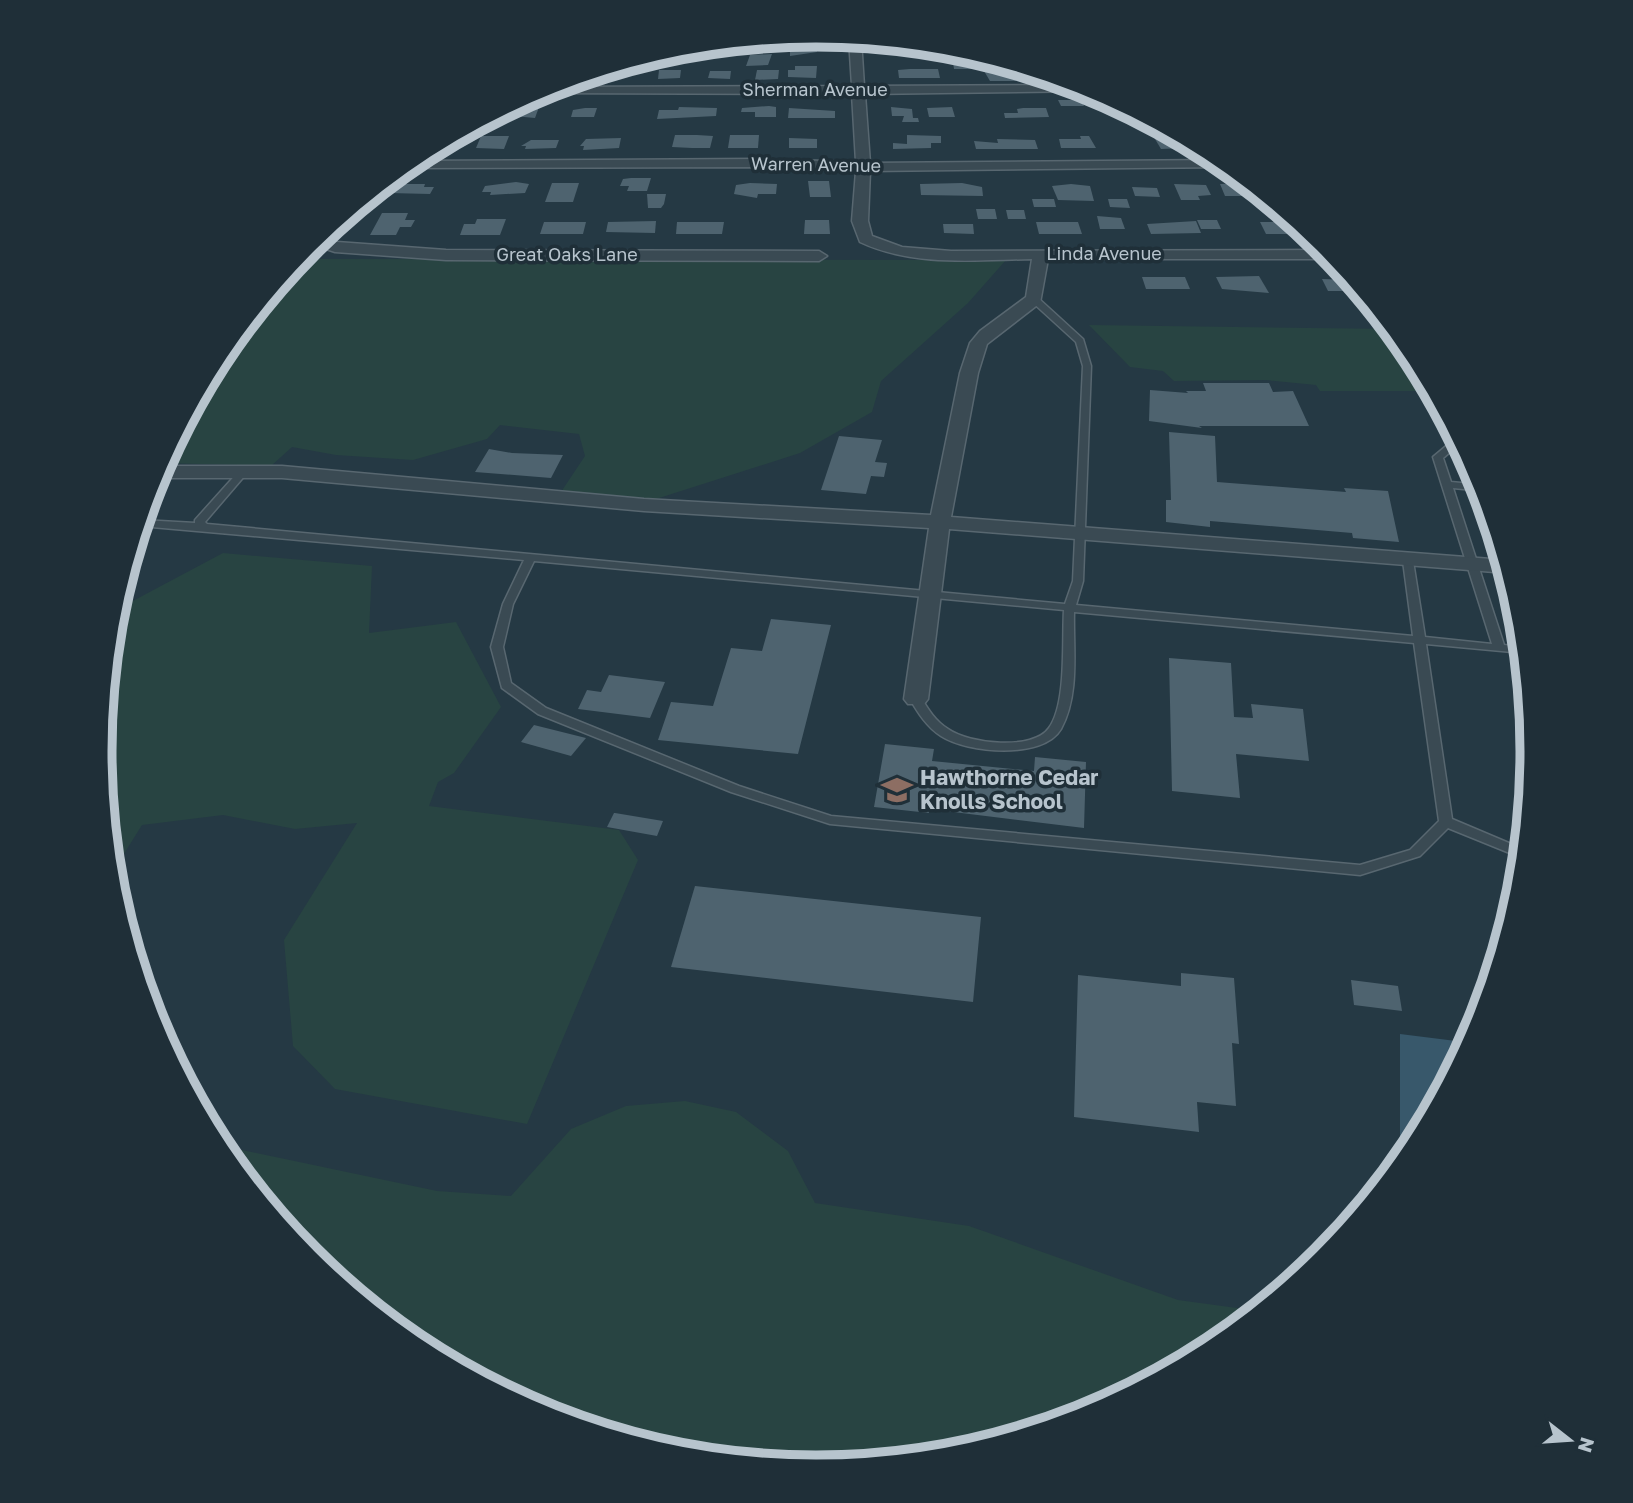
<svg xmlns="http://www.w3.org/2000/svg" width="1633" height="1503" font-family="'Golos Text',sans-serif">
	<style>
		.green { fill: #284442 }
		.water { fill: #38586b }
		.building { fill: #4e636f }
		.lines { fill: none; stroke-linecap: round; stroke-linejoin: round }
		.service-casing { stroke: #586770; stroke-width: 3 }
		.minor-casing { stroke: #586770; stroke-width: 3 }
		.service { fill: #3a4a53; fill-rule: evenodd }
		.minor { fill: #3a4a53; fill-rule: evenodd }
		.labels { text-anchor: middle; stroke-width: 7; stroke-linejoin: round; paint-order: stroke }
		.far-street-label { font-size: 18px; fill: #b7c4cd; stroke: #1f2f38 }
		.poi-label { font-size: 21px; font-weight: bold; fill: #b7c4cd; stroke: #1f2f38; text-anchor: start }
		.rim { fill: none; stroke: #b7c4cd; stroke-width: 9 }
	</style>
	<rect width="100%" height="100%" fill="#253944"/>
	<g class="green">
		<path d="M298,259L1006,260L968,303L881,381L872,412L800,453L656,499L561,492L585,456L579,434L500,425L487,439L413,460L336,455L292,447L271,466L162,463L221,353Z"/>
		<path d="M1089,325L1392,329L1412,354L1449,422L1440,421L1432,405L1418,391H1320L1316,385L1266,380L1174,381L1163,371L1130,367Z"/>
		<path d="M223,553L372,566L369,633L456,622L501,707L454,773L438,782L429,806L619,830L638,860L527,1124L335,1089L293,1046L284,940L357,823L295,829L223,815L142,825L112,873L100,751L114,611Z"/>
		<path d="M685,1101L736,1112L788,1151L815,1203L969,1226L1178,1300L1259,1311L1214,1347L1090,1414L956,1454L816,1468L676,1454L542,1413L418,1347L310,1258L218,1145L437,1191L511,1196L571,1129L626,1106Z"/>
	</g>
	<path class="water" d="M1400,1034L1456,1041L1461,1058L1415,1144L1400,1142Z"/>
	<g class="building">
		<path d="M739,44L762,45L754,53L736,54L733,52Z"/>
		<path d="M790,44L816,45L817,52L790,56Z"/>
		<path d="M895,44L933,47L935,53L911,51V55H897Z"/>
		<path d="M724,45L721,53H685L688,48Z"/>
		<path d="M661,54H679L678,60H660Z"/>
		<path d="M772,54L768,65L746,66L750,55Z"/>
		<path d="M953,62H972L974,69H954Z"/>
		<path d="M795,66H817L816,78L788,77V70H795Z"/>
		<path d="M609,69H625L624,77L581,78Z"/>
		<path d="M910,69H938L940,78H899L898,70Z"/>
		<path d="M1018,69L1022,81H990L984,71Z"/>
		<path d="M659,70H681L680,78L658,79Z"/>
		<path d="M757,70H779L778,79L755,80Z"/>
		<path d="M710,71H731L730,79L708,78Z"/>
		<path d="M1058,100H1081L1084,106H1061Z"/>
		<path d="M769,106L776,107V117H755V112H741L742,108Z"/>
		<path d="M539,107L535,118L502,115L509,108Z"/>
		<path d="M679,107L717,108L716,116L657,119L659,110H678Z"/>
		<path d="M891,107L912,109L913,118H918L919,122H902L904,116H892Z"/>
		<path d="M952,107L955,117H929L927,108Z"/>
		<path d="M585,108H597L594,117H571L573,110Z"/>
		<path d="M789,108L835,111V118H788Z"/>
		<path d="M1023,108H1046L1049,117L1005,118L1004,113H1018L1017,109Z"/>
		<path d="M490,119H506L502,126H486Z"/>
		<path d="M675,135H697L713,136L710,148H692L672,147Z"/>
		<path d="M730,135H759L758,148H728Z"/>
		<path d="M907,135L941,136V143H931V148L893,149V143L907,144Z"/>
		<path d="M481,136H509L504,149L476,148Z"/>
		<path d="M1080,136H1089L1096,148H1061L1059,139H1081Z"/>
		<path d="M454,137H463L457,149H431Z"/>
		<path d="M621,138L619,148L583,150L584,146H580L586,139Z"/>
		<path d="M789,138L817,139V148H789Z"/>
		<path d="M1179,138L1185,148L1161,149L1155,139Z"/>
		<path d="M997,139L1035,140L1038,149H976L974,141L998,143Z"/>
		<path d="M531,140H559L556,148L525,149L526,146H521Z"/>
		<path d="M631,178H651L647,191H627L629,186H620L623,179Z"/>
		<path d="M808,181H829L831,197H810Z"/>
		<path d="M516,182L529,184L525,193L490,195L491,192H482L485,186Z"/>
		<path d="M552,183H579L573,202H545Z"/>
		<path d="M750,183L777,184L776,194H758L757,198L734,194L736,185Z"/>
		<path d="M962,183L982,187L983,196L921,195L920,184Z"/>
		<path d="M1247,183L1253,196H1225L1220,184Z"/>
		<path d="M395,184H425L424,187H434L430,194L389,193Z"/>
		<path d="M1071,184L1090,186L1094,201L1058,200L1052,186Z"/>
		<path d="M1174,184L1206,185L1211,195L1198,196L1200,200H1181Z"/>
		<path d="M1132,187L1157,188L1160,197L1135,196Z"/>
		<path d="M647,194H666L664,204L661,208H648Z"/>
		<path d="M1032,199H1054L1056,207H1034Z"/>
		<path d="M1108,199H1127L1130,208L1110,207Z"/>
		<path d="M976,209H995L997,219H978Z"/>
		<path d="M1006,210H1024L1026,219H1008Z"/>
		<path d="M382,213H408L405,220H415L411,227H400L396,235H370Z"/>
		<path d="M1097,216L1121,218L1125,229H1100Z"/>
		<path d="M477,219H506L500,235H460L464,224H475Z"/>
		<path d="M805,220H829L830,234H804Z"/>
		<path d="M1197,220H1217L1221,229H1201Z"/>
		<path d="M656,221L655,233L606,232L608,222Z"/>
		<path d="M1196,221L1201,233L1151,234L1147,224Z"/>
		<path d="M544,222H586L583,234H540Z"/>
		<path d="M677,222H724L722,234H676Z"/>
		<path d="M1036,222H1078L1082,234H1039Z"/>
		<path d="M1260,222H1284L1291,234H1266Z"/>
		<path d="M943,224H973L974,234L944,233Z"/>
		<path d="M1259,276L1269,293L1222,289L1216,277Z"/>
		<path d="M1142,277H1185L1190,289H1146Z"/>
		<path d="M1322,279L1352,280L1361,291H1328Z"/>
		<path d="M1203,383H1269L1273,392L1293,391L1309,426H1199L1202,428L1149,421L1150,390L1188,393L1186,391H1206Z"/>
		<path d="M1169,432L1215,436L1217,482L1346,492L1344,488L1388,491L1399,542L1353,538L1352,533L1210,521V527L1166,522V500H1171Z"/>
		<path d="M839,436L882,440L875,462L887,463L884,477L871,476L866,494L821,490Z"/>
		<path d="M489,449L512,453L563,455L551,478L475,472Z"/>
		<path d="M771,619L831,625L798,754L658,740L671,702L713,706L731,648L762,651Z"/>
		<path d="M1169,658L1231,663L1234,717L1253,718L1251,704L1303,709L1309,761L1236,754L1240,798L1172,791Z"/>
		<path d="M609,675L665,682L650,718L578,709L587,690L601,692Z"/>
		<path d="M534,725L586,738L571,756L521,742Z"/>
		<path d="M885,744L934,749L932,761L1034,771L1035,757L1086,762L1084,828L929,809V813L874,807Z"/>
		<path d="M614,813H615L663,821L657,836L607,827Z"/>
		<path d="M695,886L981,917L973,1002L671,967Z"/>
		<path d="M1181,973L1234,978L1239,1044L1232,1043L1236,1106L1197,1102L1199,1132L1074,1117L1078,975L1181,986Z"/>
		<path d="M1351,980L1398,986L1402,1011L1354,1005Z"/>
	</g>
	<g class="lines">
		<defs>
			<path id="service" d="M1031,297H1037L1083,339L1091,366L1083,581L1076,605L1413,636L1403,561L1408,558L1413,561L1425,637L1492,644L1433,457L1451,442L1459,440L1461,446H1457L1443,458L1451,482L1481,485L1483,491L1453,488L1504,645L1523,647V653L1426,644L1452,819L1523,849L1522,858L1448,828L1420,856L1360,875L830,824L731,792L538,714L502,688L491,647L503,604L524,560L140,526L142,520L195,523V520L239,471L242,470L247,473L205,522L207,524L1065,604L1073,581L1083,366L1076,342L1031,301ZM534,561L1064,610C1062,641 1067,703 1049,728C1033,751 969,744 948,729C935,721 928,709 920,696L916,695L910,699C918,713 927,727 941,736C967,753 1043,760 1061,729C1080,694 1073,649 1074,612L1414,643L1439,821L1410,850L1360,865L831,816L739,786L546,708L511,683L503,647L513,604Z"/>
			<g id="minor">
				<path d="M849,39H861L864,86L1076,85L1093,91L865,94L870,163L1220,160L1229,167L870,171L868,221L872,236L902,247L951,251L1328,250L1335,259H1048L1040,303L987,344L978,373L951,517L1504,560L1507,573L949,529L928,699L924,704H908L904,699L929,528L644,511L282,478H166L157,473L160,468L166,466H282L644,499L931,515L960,373L970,343L980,331L1026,297L1032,259C975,260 913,267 860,242L852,221L856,171L758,167L403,168L412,161L758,159L856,162L852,94L536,93L550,87L852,86Z"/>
				<path d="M320,236L337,242L446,250L819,251L827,256L819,261L446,260L335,252L311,244Z"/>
			</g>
		</defs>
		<use href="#service" class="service-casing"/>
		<use href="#minor" class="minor-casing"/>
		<use href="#service" class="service"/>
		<use href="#minor" class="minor"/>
	</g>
	<defs>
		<symbol id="school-bare" viewBox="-9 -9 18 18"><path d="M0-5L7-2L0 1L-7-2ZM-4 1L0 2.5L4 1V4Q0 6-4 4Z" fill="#8d6e63" stroke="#1f2f38" stroke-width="2.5" paint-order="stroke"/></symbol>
	</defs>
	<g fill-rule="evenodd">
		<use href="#school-bare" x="875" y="768" width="44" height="44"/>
	</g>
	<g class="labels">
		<g class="far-street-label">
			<text x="815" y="96">Sherman Avenue</text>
			<text transform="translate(816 165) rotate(1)" y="6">Warren Avenue</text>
			<text x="1104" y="260">Linda Avenue</text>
			<text x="567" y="261">Great Oaks Lane</text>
		</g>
		<g class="poi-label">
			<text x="920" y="785">Hawthorne Cedar<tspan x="920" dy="24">Knolls School</tspan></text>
		</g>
	</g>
	<path d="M0 0H1633V1503H0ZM112 751a704 704 0 1 1 1408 0a704 704 0 1 1-1408 0Z" fill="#1f2f38" fill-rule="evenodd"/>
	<path class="rim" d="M112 751a704 704 0 1 1 1408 0a704 704 0 1 1-1408 0Z"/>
	<g transform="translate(1570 1440) rotate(107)" stroke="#1f2f38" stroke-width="5" paint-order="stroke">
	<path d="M0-5L12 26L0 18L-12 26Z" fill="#b7c4cd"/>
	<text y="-10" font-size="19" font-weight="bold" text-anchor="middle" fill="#b7c4cd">N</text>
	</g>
</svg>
